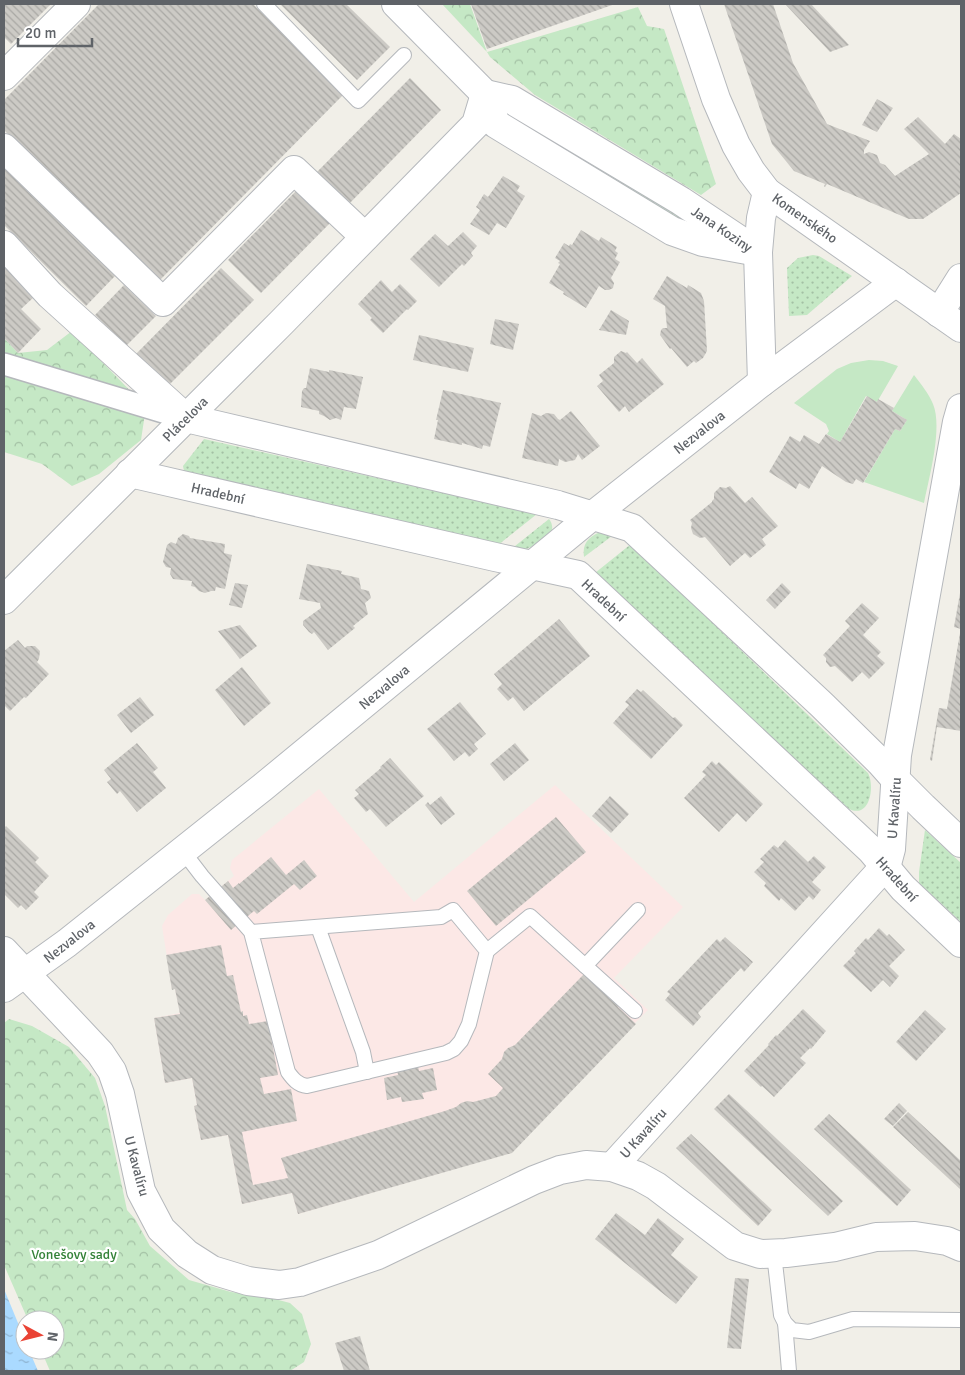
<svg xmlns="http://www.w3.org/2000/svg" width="965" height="1375" font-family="Signika,sans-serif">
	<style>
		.medical { fill: #fce8e6 }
		.grass { fill: url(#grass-dots) }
		.forest { fill: url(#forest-crowns) }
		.garden { fill: #c5e8c5 }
		.water { fill: url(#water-ripples) }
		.building { fill: url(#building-back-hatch) }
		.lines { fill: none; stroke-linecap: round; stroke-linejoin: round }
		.service-casing { stroke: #b5b8bc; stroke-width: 16 }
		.pedestrian-casing { stroke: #b5b8bc; stroke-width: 24 }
		.minor-casing { stroke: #b5b8bc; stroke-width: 30 }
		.tertiary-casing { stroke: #b5b8bc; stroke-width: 30 }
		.service { stroke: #fff; stroke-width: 14 }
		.pedestrian { stroke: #fff; stroke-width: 21 }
		.minor { stroke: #fff; stroke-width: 28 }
		.tertiary { stroke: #fff; stroke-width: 28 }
		.labels { text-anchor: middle; stroke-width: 4.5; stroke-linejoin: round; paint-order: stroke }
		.street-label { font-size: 14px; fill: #5f6368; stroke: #fff }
		.park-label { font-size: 14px; fill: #348238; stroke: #fff }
	</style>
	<defs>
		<pattern id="grass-dots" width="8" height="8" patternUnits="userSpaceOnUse" patternTransform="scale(1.25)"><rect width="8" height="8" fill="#c5e8c5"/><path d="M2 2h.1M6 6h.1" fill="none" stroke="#a3c0a4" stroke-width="1.8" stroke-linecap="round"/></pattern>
		<pattern id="forest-crowns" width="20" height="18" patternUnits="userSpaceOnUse" patternTransform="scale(1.25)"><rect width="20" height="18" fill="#c5e8c5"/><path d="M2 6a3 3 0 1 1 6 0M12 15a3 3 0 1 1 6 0" fill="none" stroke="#a3c0a4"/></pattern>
		<pattern id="water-ripples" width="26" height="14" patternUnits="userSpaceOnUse" patternTransform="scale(1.25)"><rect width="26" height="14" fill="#aadaff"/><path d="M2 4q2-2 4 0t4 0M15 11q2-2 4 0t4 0" fill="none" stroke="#8eb4d2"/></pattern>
		<pattern id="building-back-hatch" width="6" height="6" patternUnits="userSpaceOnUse" patternTransform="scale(1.25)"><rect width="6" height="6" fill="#cccac5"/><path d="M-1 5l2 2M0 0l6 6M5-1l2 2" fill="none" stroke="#a9a8a4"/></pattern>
	</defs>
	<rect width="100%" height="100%" fill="#f1efe8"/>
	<path class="medical" d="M555,785L683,907L614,978L648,1010L635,1023L461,1167L298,1214L292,1193L242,1204L228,1135L201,1140L194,1106L197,1105L192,1078L165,1083L154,1018L180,1013L175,989H172L162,926L168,915L192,894H199L205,900L234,876L230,868L232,860L319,789L414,902Z"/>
	<g class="grass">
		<path d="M501,105L681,215L680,220L502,118Z"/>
		<path d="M813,255L819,256L852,276L807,315L789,316L787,268L798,258Z"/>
		<path d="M204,439L537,514L498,545L189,474L184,471L183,466Z"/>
		<path d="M549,519C552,523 554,529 550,534C548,536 546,537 544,539C533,546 524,553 510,550Z"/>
		<path d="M600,532L612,536L584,557C582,544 588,537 600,532Z"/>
		<path d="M631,544L868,773C875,786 870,819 849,809L595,573Z"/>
		<path d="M925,830L961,863V922L919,883V872Z"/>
	</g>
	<g class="forest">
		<path d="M442,4H470L487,52L638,7L647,26L664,29L716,184L701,195L535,95L490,57L487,52Z"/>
		<path d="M72,331L146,407L141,440L99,474L72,486L42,464L4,452V338L18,353L47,350Z"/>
		<path d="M9,1019L32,1026L69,1047L95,1078L105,1106L127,1210L135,1219L150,1246L189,1280L231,1292L271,1298L290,1303L302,1314L311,1344L304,1362L290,1371H50L41,1350H55V1320H28L4,1265V1023Z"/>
	</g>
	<g class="garden">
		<path d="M869,360L883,361L898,366L877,402L866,396L840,442L827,434L829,431L826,424L794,403L837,369L851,363Z"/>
		<path d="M914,375C921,384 929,394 933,404C943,428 929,478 924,503L864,482L895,429L900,431L907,420L892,411Z"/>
	</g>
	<path class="water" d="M4,1289L25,1340V1350H29L38,1371H4Z"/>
	<g class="building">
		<path d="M4,4H51L11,44L4,37Z"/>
		<path d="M99,4H253L344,94L158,282L4,130V100Z"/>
		<path d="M280,4H346L390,47L357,80Z"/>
		<path d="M471,4H615L487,49Z"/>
		<path d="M724,4H773L793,63L827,124L870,141L864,150V154L869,152L877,155L880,163L885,165L895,176L929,154L904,129L918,117L945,144L954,134L961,139V193L923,219H909L827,184L825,187L824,186L825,184L794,171L772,144Z"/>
		<path d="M785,4H811L849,45L830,52Z"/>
		<path d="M410,78L441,110L347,206L315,174Z"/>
		<path d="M877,99L893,108L877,132L862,125Z"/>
		<path d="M4,166L115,276L86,306L4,225Z"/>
		<path d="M503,176L520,186L517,191L525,196L506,228L497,223L489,235L470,224L480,210L476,207L484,194L488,197Z"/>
		<path d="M299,188L332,221L261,293L228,260Z"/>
		<path d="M581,230L599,241L601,237L617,247L615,251L618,253L615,259L620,262L611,278L614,283L613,288L609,290H605L599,286L586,308L563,294L564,292L549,283L560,264L558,263L560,261L555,258L564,243L569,246L570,244L572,245Z"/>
		<path d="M463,232L477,246L471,253L473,256L464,266L462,264L439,287L410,259L435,234L448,246Z"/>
		<path d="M4,256L34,297L21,309L41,329L18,353L4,338Z"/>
		<path d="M221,268L254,300L167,387L135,355Z"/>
		<path d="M667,276L687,288L688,285L701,293L704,301L707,351L703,358L696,363L694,361L687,367L671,348L670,349L660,335L661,330L663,328H667L665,306L653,299Z"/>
		<path d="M381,280L392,292L400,284L417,301L408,310L407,309L383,333L370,320L372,318L358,304Z"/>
		<path d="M124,285L156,316L126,346L95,315Z"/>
		<path d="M611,310L629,321L626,335L599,330Z"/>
		<path d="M495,319L519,324L513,350L490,344Z"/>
		<path d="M419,335L474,348L468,372L413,360Z"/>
		<path d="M621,351L626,353L627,352L637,363L642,358L664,384L629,412L625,406L619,412L597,386L603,381L599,375L614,363V357Z"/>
		<path d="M310,368L329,372V370L363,377L356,409L344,407L341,420L336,418L330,420L324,416L319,414V411L301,407L302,391L304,388H306Z"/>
		<path d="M443,390L501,403L490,447L483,445L482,449L462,443V445L434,439L438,420H436Z"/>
		<path d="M867,396L877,402L878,399L894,408L892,411L907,420L900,431L895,429L863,483L856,479L853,484L846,482L822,466L809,489L799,483L796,489L769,472L790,436L800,442L804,435L819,444L826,434L840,442Z"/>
		<path d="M571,411L600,446L582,460L578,454L575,460L565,462L559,459L558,466L522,458L532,413L541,416L546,413L554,414L558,419L560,420Z"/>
		<path d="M730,486L745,503L752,497L778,526L762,539L766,545L750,558L745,553L730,566L705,537L700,538L693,534L691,528L692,523L690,520L712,502V501L714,499V493L720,487L726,488Z"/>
		<path d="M183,534L189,536L190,538L225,544L224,553L232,555L225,589L216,587L215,591H211L205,593L199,591L195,587L191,586L192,581L173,579L170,574L171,568L166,567L163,562L167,545L171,542L176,544L178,538Z"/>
		<path d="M307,564L342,571L341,574L359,578L361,589L369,591L371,598L365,603L368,614L353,626L355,628L328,650L314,632L312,634L309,632L303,625V621L321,608L320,603L299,599Z"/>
		<path d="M235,583L248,585L242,608L229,605Z"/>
		<path d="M782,583L791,592L775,609L766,600Z"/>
		<path d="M960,593H961V629L954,627Z"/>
		<path d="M862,603L879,618L863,635L881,652L877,656L885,663L869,679L862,672L852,682L835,666L830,667L826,662V658L823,655L850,626L845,621Z"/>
		<path d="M559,619L590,656L524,711L513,697L508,701L497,689L502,684L494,674Z"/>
		<path d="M240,625L257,646L240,659L218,631Z"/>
		<path d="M960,633L961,731L937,727L932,761L930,760L939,708L947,709Z"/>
		<path d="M18,640L25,648L27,646H35L40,651L39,659L37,662L49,674L26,698L24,697L10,711L4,705V651Z"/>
		<path d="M242,667L271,703L244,726L215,690Z"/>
		<path d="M637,689L641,692L643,690L673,718L675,717L683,725L651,759L613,723L629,705L625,702Z"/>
		<path d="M140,697L154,715L131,733L117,715Z"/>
		<path d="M460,702L486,734L474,744L478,749L469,757L465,752L454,761L427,729Z"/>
		<path d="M137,743L158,768L153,772L166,788L137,812L120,791L117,794L107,782L111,779L104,770Z"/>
		<path d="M515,743L529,760L504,781L490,764Z"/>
		<path d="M390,758L424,796L386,827L370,809L366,812L354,798L359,794L355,790L381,768L380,767Z"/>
		<path d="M712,761L716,765L719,762L763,804L746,822L737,813L719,832L684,798L706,775L702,772Z"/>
		<path d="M441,796L455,814L441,825L425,805L428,802L430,805Z"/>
		<path d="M610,796L629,814L611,833L592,816Z"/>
		<path d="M556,817L586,852L496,926L467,891Z"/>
		<path d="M6,826L39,858L35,862L49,876L34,892L39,897L26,910L21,905L18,908L4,894V828Z"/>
		<path d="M785,840L808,862L814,856L826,867L812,882L821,890L813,900L809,896L795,911L781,898L779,901L764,886L766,883L754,872L764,862L760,859L774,845L778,848Z"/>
		<path d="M271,857L286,875L304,860L317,876L300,890L294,884L257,914L254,911L231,930L205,900L228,881L233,888L239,883V884Z"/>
		<path d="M879,928L887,936L889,934L905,950L889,966L899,976L890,987L883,980L871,992L843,966L856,953L854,951L866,938L868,940Z"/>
		<path d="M725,937L753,962L744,972L741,968L698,1013L701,1017L693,1026L665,1000L670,994L667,992L717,939L720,942Z"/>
		<path d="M221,945L227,976L233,975L241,1012L243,1011V1016L247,1015L249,1024L268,1021L278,1075L260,1078L264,1094L291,1089L297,1121L242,1132L253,1185L288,1178L281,1158L445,1111L456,1107L461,1103L467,1101L473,1102L496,1096L503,1088L488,1074L502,1059L504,1052L508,1048L515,1045L584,974L610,999L616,1001L618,1007L636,1024L512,1153L298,1214L292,1193L242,1204L228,1135L201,1140L194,1106L197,1105L192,1078L165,1083L154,1018L180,1014L175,989L172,990L166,955Z"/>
		<path d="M803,1009L826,1031L811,1049L810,1048L800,1058L806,1063L774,1097L762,1086L761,1087L744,1071L769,1045L768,1044L776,1035L777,1036Z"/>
		<path d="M925,1010L946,1029L916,1061L896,1042Z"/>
		<path d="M418,1066L419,1071L433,1068L437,1090L422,1093L424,1099L402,1102L401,1097L387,1100L384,1078L398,1075L397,1070Z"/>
		<path d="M729,1094L843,1201L828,1216L714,1109Z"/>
		<path d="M899,1103L907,1111L893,1126L884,1119Z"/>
		<path d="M908,1112L961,1161V1190L893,1127Z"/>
		<path d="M829,1114L911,1190L897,1206L814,1129Z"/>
		<path d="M691,1134L772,1210L758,1226L676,1148Z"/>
		<path d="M616,1213L645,1235L658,1218L684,1239L671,1255L698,1277L676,1304L595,1239Z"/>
		<path d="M735,1278L749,1279L741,1349L727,1348Z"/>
		<path d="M360,1336L370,1371H344L335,1343Z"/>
	</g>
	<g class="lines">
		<defs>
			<g id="service">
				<path d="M264,4L358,101L404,55"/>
				<path d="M182,850L202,876L251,932L288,1072C293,1079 298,1085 307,1086L446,1053L454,1049L461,1041L469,1024L487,951L453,910L441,917L251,932"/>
				<path d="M318,927L363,1052L367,1072"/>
				<path d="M487,951L530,916L635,1011"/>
				<path d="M585,966L638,910"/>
				<path d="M774,1254L781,1315L785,1323L792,1330L809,1332L853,1319L961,1320"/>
				<path d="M785,1323L789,1371"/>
			</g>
			<path id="pedestrian" d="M4,364L183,418"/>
			<g id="minor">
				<path d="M396,4L485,94L496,124L672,231L703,242L758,252"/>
				<path d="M4,76L76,4"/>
				<path d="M485,94L512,100L681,201L747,245"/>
				<path d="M4,148L163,302L294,170L365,237"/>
				<path d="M4,245L50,295L186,418L558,505L632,528L822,705L880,762L896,780L923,807L961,843"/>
				<path d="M939,313L961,278"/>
				<path d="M130,473L495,557L578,575L871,850L903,888L961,943"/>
				<path d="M4,600L281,323L476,124L485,94"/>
				<path d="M4,951L100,1053L112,1071L120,1094L141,1191L161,1229L187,1254L212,1270L248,1281L279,1285L300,1282L378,1255L534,1180L560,1170L586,1165L612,1167L638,1176L656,1186L735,1246L760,1254L786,1253L835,1247L876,1237L915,1236L947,1241L961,1247"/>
				<path d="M612,1167L887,864L891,849L897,755L957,422L961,408"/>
			</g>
			<g id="tertiary">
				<path d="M684,4L716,99L736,145L751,171L767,192L961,328"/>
				<path d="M762,382L758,252L761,218L767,192"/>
				<path d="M4,988L67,943L263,787L592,516L762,382L896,282"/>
			</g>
		</defs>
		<use href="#service" class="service-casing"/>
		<use href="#pedestrian" class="pedestrian-casing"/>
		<use href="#minor" class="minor-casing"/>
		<use href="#tertiary" class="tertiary-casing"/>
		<use href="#service" class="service"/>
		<use href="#pedestrian" class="pedestrian"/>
		<use href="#minor" class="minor"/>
		<use href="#tertiary" class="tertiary"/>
	</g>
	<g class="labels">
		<g class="street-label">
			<text transform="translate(805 218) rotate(35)" y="5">Komenského</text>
			<text transform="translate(722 229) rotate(34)" y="5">Jana Koziny</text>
			<text transform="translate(185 419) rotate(-45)" y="5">Plácelova</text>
			<text transform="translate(699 432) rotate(-38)" y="5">Nezvalova</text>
			<text transform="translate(218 493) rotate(13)" y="5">Hradební</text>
			<text transform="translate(604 600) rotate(43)" y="5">Hradební</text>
			<text transform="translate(384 687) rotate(-40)" y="5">Nezvalova</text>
			<text transform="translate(894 808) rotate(-86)" y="5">U Kavalíru</text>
			<text transform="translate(897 879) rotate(48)" y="5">Hradební</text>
			<text transform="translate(69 941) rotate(-38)" y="5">Nezvalova</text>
			<text transform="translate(643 1133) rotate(-48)" y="5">U Kavalíru</text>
			<text transform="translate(137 1166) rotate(75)" y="5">U Kavalíru</text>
		</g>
		<g class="park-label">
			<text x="74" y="1259">Vonešovy sady</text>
		</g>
	</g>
	<rect width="965" height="1375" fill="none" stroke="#5f6368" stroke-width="10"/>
	<g transform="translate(40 1335) rotate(97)"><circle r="24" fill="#ffffff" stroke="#bfc1c3"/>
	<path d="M0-4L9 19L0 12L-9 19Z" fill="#ea4335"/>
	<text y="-8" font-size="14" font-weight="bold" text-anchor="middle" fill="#5f6368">N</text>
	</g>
	<path d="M18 38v8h74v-8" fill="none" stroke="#5f6368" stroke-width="2.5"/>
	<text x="25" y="38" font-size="15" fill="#5f6368" stroke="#ffffff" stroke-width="4" paint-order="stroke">20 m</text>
</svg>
